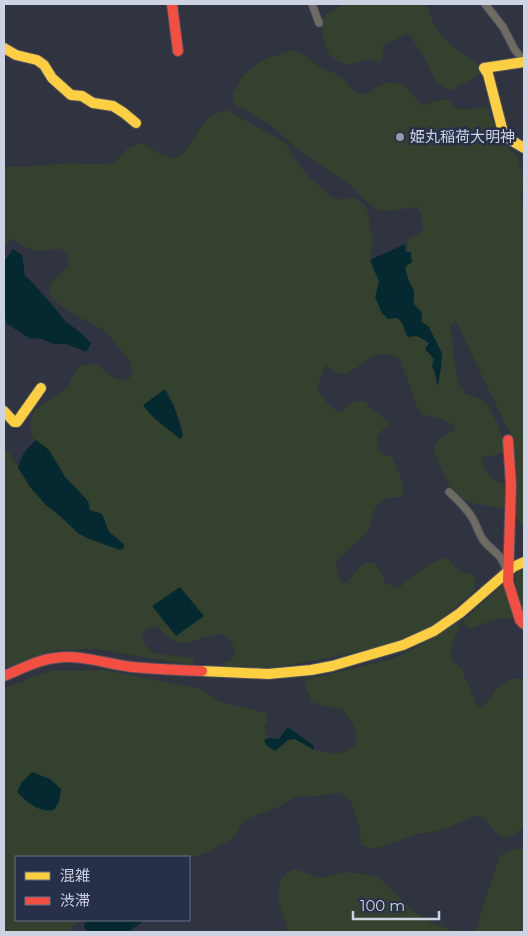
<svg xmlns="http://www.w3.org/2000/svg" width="528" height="936" font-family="Montserrat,'Noto Sans JP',sans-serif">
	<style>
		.green { fill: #34412e; fill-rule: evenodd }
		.water { fill: #042931 }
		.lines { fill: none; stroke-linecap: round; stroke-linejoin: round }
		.street-casing { stroke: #4d515c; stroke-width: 9 }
		.slow-casing { stroke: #4d515c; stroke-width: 12 }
		.jam-casing { stroke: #4d515c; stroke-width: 12 }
		.street { stroke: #6d6b62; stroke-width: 7 }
		.slow { stroke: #ffcf43; stroke-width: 10 }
		.jam { stroke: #f24e42; stroke-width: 10 }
		.poi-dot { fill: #969baa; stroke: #273048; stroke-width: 2 }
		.labels { text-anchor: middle; stroke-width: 5; stroke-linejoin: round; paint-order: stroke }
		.poi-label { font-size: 15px; fill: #cdd3e3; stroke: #273048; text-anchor: start }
	</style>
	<rect width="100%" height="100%" fill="#2f3440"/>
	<g class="green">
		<path d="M343,4H425C431,13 432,24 439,32C445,39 453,47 460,52C470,59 478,59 480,74L454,89L448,90L437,83L423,55L408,33L382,46C383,53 385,57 379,62C376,62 371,60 368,60C359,60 351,67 342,63C337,61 332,57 329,54C325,46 318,24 324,17C328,11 337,8 343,4Z"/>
		<path d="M293,50C307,54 310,62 322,68C327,71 335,73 340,76C346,81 352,92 360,94C372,96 383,74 404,86C411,90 416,101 422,106C431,103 441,97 450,101C455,115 474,108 486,106L501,141L517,156L524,182L520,200L524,206V529L515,514L513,495L514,442L456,321L450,326L457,380L465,393L482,400L488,406L500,430L505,448L504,452L487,457H482L483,465L492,479L504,484L506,488L507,506C501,509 495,507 488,506C479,504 469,503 461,498C448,489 440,465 434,450C435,440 447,434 455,430L454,425L437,417L424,415L420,412L416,404L400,359C375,346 370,362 350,371C348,373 345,374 343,374C337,374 330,368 325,365L317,388C323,396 330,411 341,412C350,404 353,400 365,401L374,411L391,423C383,430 375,434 377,445C377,447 378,451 380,452C383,456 387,453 391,457C395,461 406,487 403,494C403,495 402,496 401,497C397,497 392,497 388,498C375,502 370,517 370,529L335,563L338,576L342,583H347C352,576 368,552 377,566C381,571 384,578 386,584L399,588C411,578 433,558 448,558C455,570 462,572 475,575V589L472,593L428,629L393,643L357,652L264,670L220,665L232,660L236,652L232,643L223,634C201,634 189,652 168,637C164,634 160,630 156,626L144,631C139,640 146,647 153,653L193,658L194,662L191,665L96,649L55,650L4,668V450L8,451L31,488L46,505L60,516L79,534L120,540L109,532L102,514L90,510L88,501L65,477L49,450L33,438L31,434V418L35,410L67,388L78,367L82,365L96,364C105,371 115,381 127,381L133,374C132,369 131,363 128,359C124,353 108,334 103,330C92,321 47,306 49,288C50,280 63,274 67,267C69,264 68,260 68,256L63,249C53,248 52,250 42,251C31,253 21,244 12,238L4,247V166L21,167L74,163L88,164H107L115,162L128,148L140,143L144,144L160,154L174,159C193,150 196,126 212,116C216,113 222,112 227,110L285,143L305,173L332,198L341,200L353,198L357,199L364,205L368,213L370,230L373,237L370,260L397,318L402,321L405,332C425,338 436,343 432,367L436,372V382L441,367L421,321L422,313L414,304V291L408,279L405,267L409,238L417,235L423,229L422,215L418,207L385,211L376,209L368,203L351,186L295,147L271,125L239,107L235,104L232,96L241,78L258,63L270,57ZM173,403L179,419L183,436L180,439L167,427Z"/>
		<path d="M524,569V611L517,593L515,573Z"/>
		<path d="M503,584L517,618C500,617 486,622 470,629L462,622Z"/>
		<path d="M456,624L460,626L452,643L451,656L453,661L462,670L476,703L478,707L483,706L489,700L496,688L511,679H524V826L514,835L505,838C503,837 500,836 498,834C490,828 486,815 476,816L438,831L416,834L401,840L374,849L361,845L360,830L352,803L340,792L319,796L295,797L276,808L247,819L240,825L235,837L204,854L189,858L16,857V920H85C75,922 74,923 70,932H4V688L49,671L104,670L197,688L205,692L220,702L263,712L267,714V724L264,727L268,738L265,740L295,739L314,750L335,754L344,752L356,745C358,727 352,723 342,709L324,706L312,702L306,689L305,680L393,659L425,643Z"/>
		<path d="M516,849H524V932H472L478,925L483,906L500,855Z"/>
		<path d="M295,869L319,878L346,872L373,875L380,879L416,913L430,922L454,931L469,932H286C288,924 283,917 281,909C279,905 279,901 279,897C278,882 280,875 295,869Z"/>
	</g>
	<g class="water">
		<path d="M405,244L406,252H411L412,262L405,267L408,279L414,291V304L422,313L421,321L429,327L442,353L441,367L438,386C435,379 437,374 432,367L434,359L425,349L429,343C421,337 418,335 408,337C403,329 405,323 397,318L388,319L382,313L375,297L379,282L370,260Z"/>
		<path d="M13,249L22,255L25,276L30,280L49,301L66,322L80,332L91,343L86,352L77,348L66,344H54L39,338L31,339L7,324L4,313V262Z"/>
		<path d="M165,389C174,404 179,419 183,436L180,439C167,428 152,419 143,405Z"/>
		<path d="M36,440L49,450L65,477L88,501L90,510L102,514L109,532L124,544V548L120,550L87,538L79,534L60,516L46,505L31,488L18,468C22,454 25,450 36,440Z"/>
		<path d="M180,587L204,616L176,636L152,606Z"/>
		<path d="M288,727L314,746V750L295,739L288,740L275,751L267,746L264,740L268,738L279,739Z"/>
		<path d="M32,772L50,779L61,789L59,802L54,810C38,813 27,802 17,792L22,782Z"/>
		<path d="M90,920H145L128,932H87L84,927L85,923Z"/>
	</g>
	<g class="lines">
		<defs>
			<g id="street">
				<path d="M312,4L319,23"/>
				<path d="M485,4L503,27L515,50L524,61"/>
				<path d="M449,492C458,500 467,509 473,519C477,526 479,535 484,541C493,552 501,553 506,569"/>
			</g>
			<g id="slow">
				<path d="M4,48L16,55L37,60L44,65L52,78L71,95L82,96L93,103L113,106L124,113L136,123"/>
				<path d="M524,62L484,68L488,74L504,136L524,148"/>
				<path d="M4,411L14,422H17L41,388"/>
				<path d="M202,671L268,674L311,670L332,666L403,645L434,631L460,613L513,567L524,562"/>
			</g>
			<g id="jam">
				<path d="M172,4L178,51"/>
				<path d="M508,440L511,485L508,582L520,620L524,624"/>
				<path d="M4,676C21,669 37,660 55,658C81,654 106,664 132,667C155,669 179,670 202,671"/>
			</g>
		</defs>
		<use href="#street" class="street-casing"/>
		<use href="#slow" class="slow-casing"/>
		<use href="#jam" class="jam-casing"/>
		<use href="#street" class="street"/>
		<use href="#slow" class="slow"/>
		<use href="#jam" class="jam"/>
	</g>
	<circle class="poi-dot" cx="400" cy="137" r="5"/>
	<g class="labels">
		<g class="poi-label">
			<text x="410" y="142">姫丸稲荷大明神</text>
		</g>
	</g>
	<rect width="528" height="936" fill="none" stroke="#cdd3e3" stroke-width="10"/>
	<rect x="15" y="856" width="175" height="65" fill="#273048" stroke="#697186"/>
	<rect x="25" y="872" width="25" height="8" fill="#ffcf43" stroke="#697186"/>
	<text x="60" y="881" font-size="15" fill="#cdd3e3">混雑</text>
	<rect x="25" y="897" width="25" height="8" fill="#f24e42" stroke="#697186"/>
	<text x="60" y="906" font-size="15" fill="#cdd3e3">渋滞</text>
	<path d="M353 911v8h86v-8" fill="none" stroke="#cdd3e3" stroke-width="2.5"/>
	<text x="360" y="911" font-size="15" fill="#cdd3e3" stroke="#273048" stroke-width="4" paint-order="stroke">100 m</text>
</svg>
